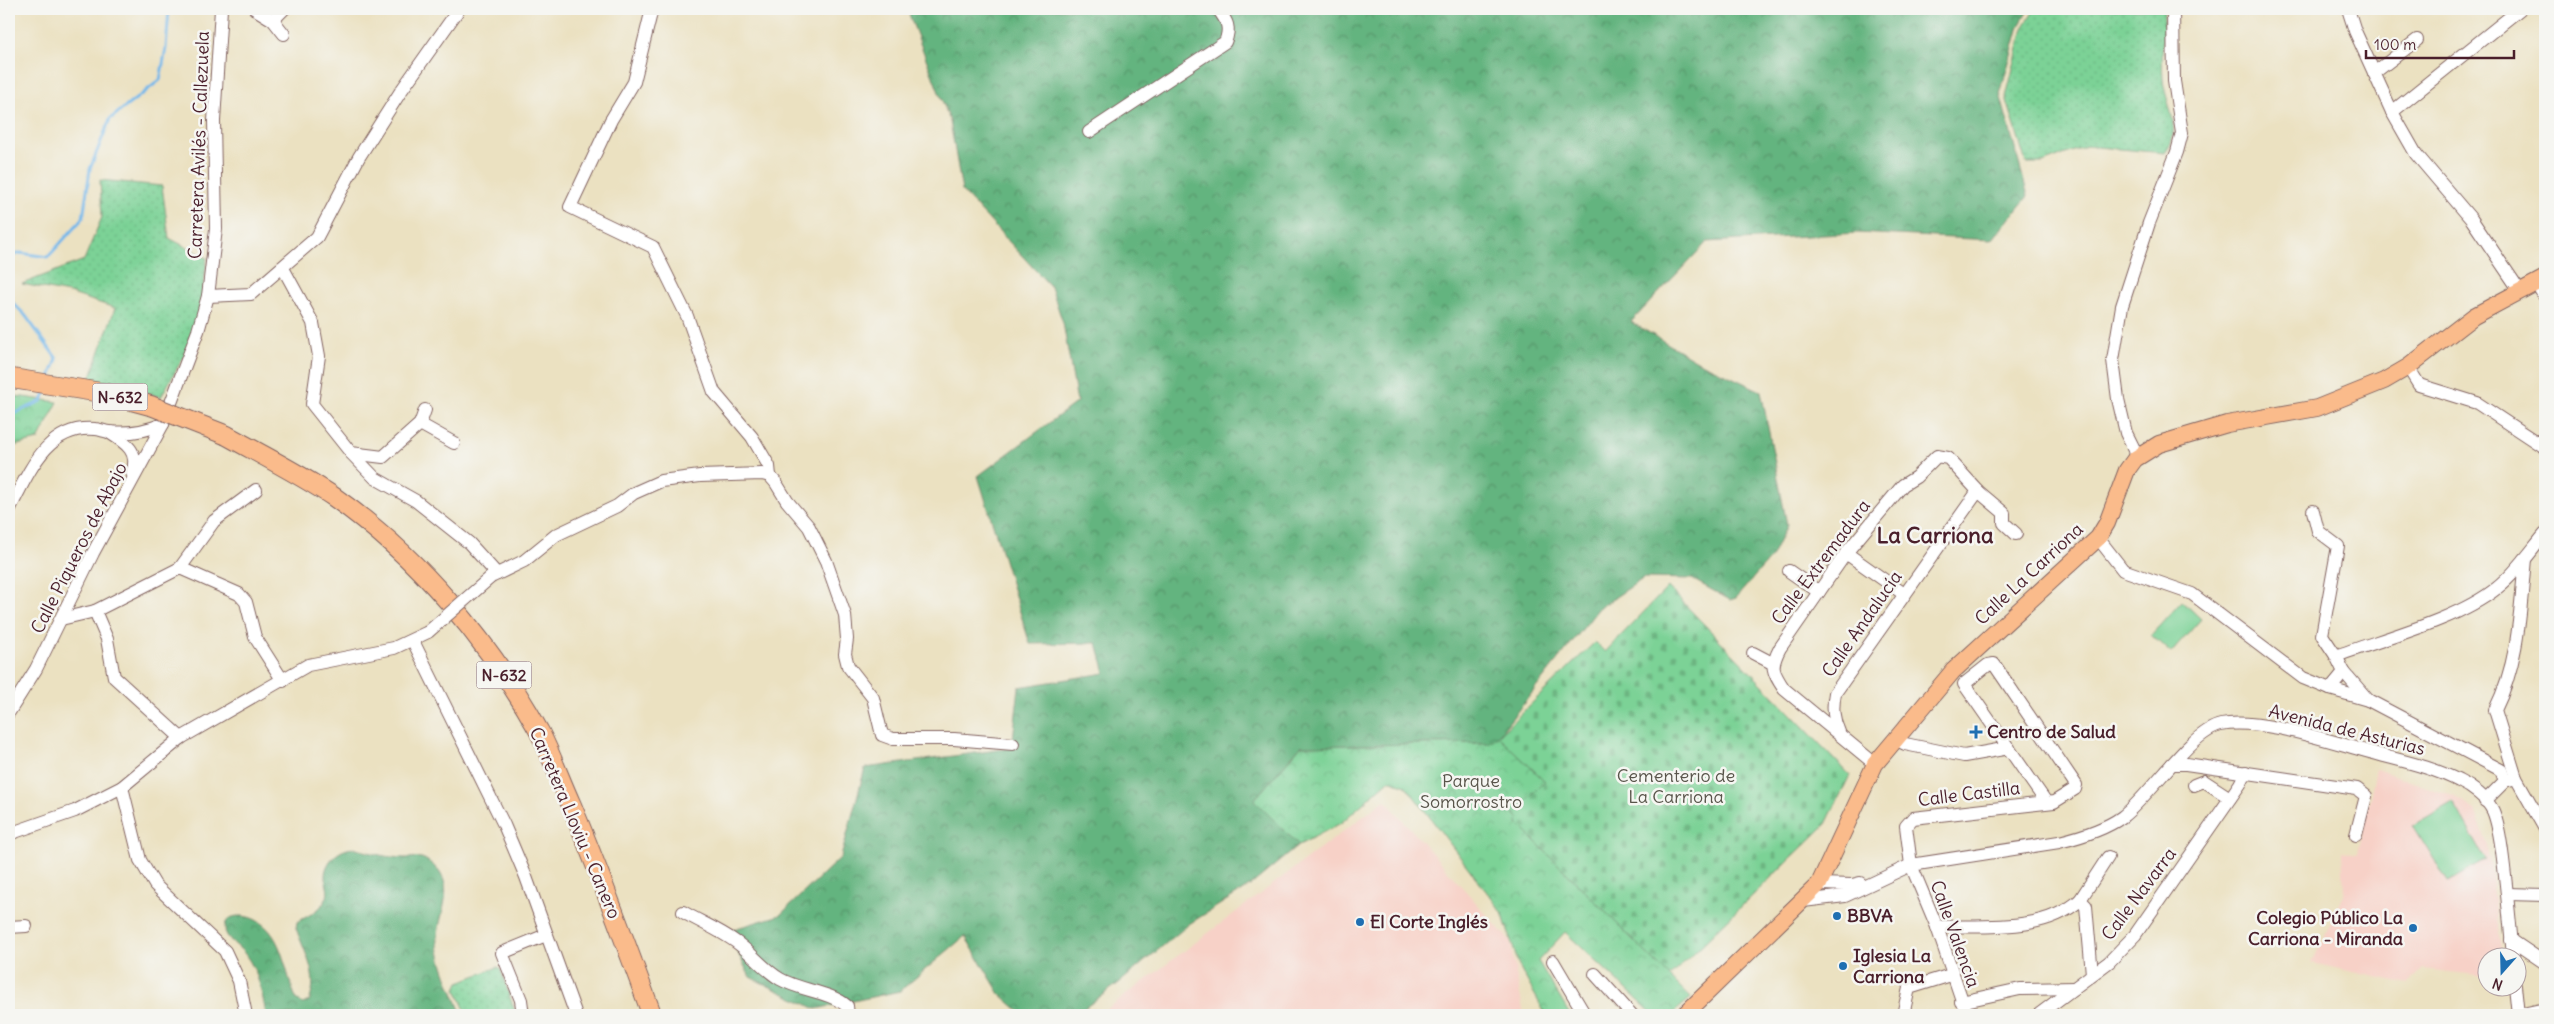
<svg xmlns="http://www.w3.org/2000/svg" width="2554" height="1024" font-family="Delius,sans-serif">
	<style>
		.built { fill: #f7d1c7 }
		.grass { fill: url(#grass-dots); stroke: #627860 }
		.forest { fill: url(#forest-crowns); stroke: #576a55 }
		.cemetery { fill: url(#cemetery-stones); stroke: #627860 }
		.park { fill: url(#park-crowns); stroke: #627860 }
		.pitch { fill: #7bd296; stroke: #627860 }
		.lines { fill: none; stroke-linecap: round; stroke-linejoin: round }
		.stream { stroke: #74b8ea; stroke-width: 3 }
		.minor-casing { stroke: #826360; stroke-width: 14 }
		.major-casing { stroke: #826360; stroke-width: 18 }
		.highway-casing { stroke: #826360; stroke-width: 21 }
		.minor { stroke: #fff; stroke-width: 12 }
		.major { stroke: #fabb8b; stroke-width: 16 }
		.highway { stroke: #fabb8b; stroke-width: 19 }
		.minor-bridge-casing { stroke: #826360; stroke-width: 14; stroke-linecap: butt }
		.highway-bridge-casing { stroke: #826360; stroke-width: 21; stroke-linecap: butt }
		.minor-bridge { stroke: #fff; stroke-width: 12 }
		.highway-bridge { stroke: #fabb8b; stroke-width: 19 }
		.poi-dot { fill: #1f6fb2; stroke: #f6f6f2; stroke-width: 2 }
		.labels { text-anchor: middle; stroke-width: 5; stroke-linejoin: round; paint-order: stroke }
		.shield { fill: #f6f6f2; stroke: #7e6067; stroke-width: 1 }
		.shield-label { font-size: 16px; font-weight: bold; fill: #4a1f2b }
		.street-label { font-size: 18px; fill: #4a1f2b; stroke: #f6f6f2 }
		.poi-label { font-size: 18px; font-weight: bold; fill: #4a1f2b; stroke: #f6f6f2; text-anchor: start }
		.park-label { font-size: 18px; fill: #59554b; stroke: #f6f6f2 }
		.district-label { font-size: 22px; font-weight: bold; fill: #4a1f2b; stroke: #f6f6f2 }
	</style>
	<defs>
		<pattern id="grass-dots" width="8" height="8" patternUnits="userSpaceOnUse" patternTransform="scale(1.25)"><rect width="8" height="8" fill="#7bd296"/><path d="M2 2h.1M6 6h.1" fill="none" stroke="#6cb481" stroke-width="1.8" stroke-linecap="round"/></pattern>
		<pattern id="forest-crowns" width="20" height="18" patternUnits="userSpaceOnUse" patternTransform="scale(1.25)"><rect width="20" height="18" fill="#64b47f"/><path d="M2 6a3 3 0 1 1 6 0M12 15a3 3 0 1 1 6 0" fill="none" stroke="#549268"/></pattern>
		<pattern id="cemetery-stones" width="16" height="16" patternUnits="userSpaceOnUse" patternTransform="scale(1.25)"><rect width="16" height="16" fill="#7bd296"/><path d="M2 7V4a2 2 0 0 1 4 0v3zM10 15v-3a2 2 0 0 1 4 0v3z" fill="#6cb481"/></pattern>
		<pattern id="park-crowns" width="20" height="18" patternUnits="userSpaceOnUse" patternTransform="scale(1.25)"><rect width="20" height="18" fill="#7bd296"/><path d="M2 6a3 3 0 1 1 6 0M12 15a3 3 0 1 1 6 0" fill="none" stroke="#6cb481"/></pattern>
	</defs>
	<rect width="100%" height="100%" fill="#f6f6f2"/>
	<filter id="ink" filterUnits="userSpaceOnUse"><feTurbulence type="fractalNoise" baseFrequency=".02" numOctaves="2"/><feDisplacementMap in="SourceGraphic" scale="10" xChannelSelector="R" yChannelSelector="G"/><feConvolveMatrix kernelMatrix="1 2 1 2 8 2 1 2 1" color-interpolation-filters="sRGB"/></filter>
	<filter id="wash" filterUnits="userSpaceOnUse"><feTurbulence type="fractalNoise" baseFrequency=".0096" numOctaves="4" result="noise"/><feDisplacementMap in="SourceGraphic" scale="20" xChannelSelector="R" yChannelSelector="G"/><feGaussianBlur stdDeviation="1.12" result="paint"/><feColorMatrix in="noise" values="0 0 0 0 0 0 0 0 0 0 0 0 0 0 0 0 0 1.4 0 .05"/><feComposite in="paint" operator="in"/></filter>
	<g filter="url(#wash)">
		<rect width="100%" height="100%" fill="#ebe1c1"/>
		<g class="built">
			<path d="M2376,769L2455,797L2475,810L2488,846L2502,956H2486V976L2423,969L2408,984L2312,963L2344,893L2342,851L2358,854Z"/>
			<path d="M1385,800L1510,941L1524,1015H1099Z"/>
		</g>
		<g class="grass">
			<path d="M2035,9H2164C2164,32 2161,56 2163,79C2165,103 2184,130 2165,153L2086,146L2043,163H2026L2006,97L2023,28Z"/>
			<path d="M100,180L162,186L169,238L207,258L198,331L161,397L90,379L115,308L69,293L22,284L84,260L102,217Z"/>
			<path d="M498,967L500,968L516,1015H467L456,989L459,982Z"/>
		</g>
		<g class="forest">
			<path d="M907,9H2029L2019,26L2000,94L2028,196L1992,240L1857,233L1707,242L1631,322L1697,361L1761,391L1787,525L1772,556L1736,598L1730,600L1692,579L1644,578L1599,608L1498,736L1489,743L1301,746L1254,800L1299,845L1251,885L1189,924L1119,983L1075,1015H1024L1000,994L965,936L900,991L816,1009L750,977L727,931L780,915L841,857L865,768L1012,748L1019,687L1105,673L1097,643L1030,644L978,476L1077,402L1063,323L1051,287L962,191L950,121Z"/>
			<path d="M355,848C373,854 389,858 407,858C413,858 420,856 426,860C466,885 431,919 439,951C444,973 454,994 462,1015H266C262,993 259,973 245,954C240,947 224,938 225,928C225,912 247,915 256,920C285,935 284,974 297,1000L303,1004L309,1001C320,976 304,952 296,928L297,922C308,916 323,909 327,897C329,890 326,884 325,878C324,861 340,848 355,848Z"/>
		</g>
		<path class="cemetery" d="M1668,587L1850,775L1826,824L1669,977L1516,822L1498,736L1595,642L1605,652Z"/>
		<g class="park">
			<path d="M9,395L58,402L38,440L9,447Z"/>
			<path d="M1498,736L1545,781L1513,813L1519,819L1516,822L1691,998L1671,1015H1654L1565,932L1538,961L1570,1015H1546L1519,966L1502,912L1406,786L1389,780L1341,823L1299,845L1254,800L1301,746L1489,743Z"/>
		</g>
		<g class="pitch">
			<path d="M2182,601L2201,619L2171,653L2151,635Z"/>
			<path d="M2453,802L2486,860L2448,882L2413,825Z"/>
		</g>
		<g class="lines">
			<g class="stream">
				<path d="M9,257L20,253L48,257L83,218L90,169L110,119L160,80L166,48L169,9"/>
				<path d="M9,299L25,315L57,359L50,377"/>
				<path d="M9,416L42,401L46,390"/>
			</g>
		</g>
	</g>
	<g filter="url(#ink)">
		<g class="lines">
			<defs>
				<g id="minor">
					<path d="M255,9L273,20L284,9"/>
					<path d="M652,9L634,82L611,120L570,207L653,247L687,316L714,392L752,437L769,466L770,476"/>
					<path d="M2348,9L2355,31L2392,112L2416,154L2472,220L2520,291"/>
					<path d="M273,20L284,34"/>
					<path d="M2374,73L2417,40"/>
					<path d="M2392,112L2520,9"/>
					<path d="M1089,132L1225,42C1231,28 1227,21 1218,9"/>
					<path d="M283,268L313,323L319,356L312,404L351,453L383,457L420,424L425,410"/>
					<path d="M2536,283L2545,297"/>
					<path d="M208,296L251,294L317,237L359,157L401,91L459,9"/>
					<path d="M2408,367L2419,385L2477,403L2545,448"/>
					<path d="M420,424L454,443"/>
					<path d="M110,433C126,443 140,452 132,473"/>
					<path d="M351,453L375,478L416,501L469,543L497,574"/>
					<path d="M2135,459L2134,449L2126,433L2118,399L2113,360L2122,306L2149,223L2177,152L2182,133L2174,81L2173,9"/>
					<path d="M9,510C28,475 46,424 95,429C100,429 105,432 110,432C128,434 146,431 163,424"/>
					<path d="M2313,511L2318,531L2338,546L2322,635L2336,656"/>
					<path d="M2098,538L2123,570L2192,594L2303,678L2330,689L2344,672"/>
					<path d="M1846,553L1904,594"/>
					<path d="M180,568L239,594L246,602L255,637L283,681"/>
					<path d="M1789,571L1819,592"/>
					<path d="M491,577L524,561L556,535L617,506L634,493L661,481L700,476L762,474L770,476L776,483L787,501L809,527L826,561L845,615L847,639L845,654L848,666L873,698L882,735L893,739H954L1013,744"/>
					<path d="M95,611L107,639L114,677L181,738"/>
					<path d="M61,619L95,611L180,568L214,521L256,490"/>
					<path d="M413,641L504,825L526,877L576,1015"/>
					<path d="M1753,653L1772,663"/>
					<path d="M2330,689L2368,700"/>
					<path d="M9,712L36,669L93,553L163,424L198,331L208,296L216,229L214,121L221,9"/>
					<path d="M1839,732C1833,719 1832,708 1835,693L1978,491"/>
					<path d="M1895,739L1905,744L1964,756L2009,748"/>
					<path d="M1875,764L1784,689C1772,671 1770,667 1780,648L1846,553L1903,485L1916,477L1937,456L1948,458L1978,491L2004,513V523L2016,534"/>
					<path d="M2172,764H2186L2357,789L2366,796L2356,835"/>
					<path d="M2516,778L2545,829"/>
					<path d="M2505,781L2501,770L2368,700L2344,672L2336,656C2385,638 2457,620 2497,588C2516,573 2530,552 2545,534"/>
					<path d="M2194,785L2204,781L2230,798"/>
					<path d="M122,787L140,860L155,885L225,951L239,981L246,1015"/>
					<path d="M2485,801L2505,781L2516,778L2495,710C2519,662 2520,611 2525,559"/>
					<path d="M9,834L75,811L122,787L181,738L308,665L394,648L428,632"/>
					<path d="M1819,884L1852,885L1860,883"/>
					<path d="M2508,894L2545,895"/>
					<path d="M2080,900L2108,857"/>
					<path d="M1803,901L1845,896L1911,865L2059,842C2080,837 2104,830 2122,817C2150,796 2191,731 2221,725C2258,717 2329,741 2366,751C2397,760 2431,766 2459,781C2472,787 2487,798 2493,811C2499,825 2501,843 2503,859C2507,891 2510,924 2513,956"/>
					<path d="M683,912C700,922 720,930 736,942C752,953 763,969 780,979C801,991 829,991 847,1006L848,1015"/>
					<path d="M9,927L26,926"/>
					<path d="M1937,927C1984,925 2043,933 2080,900L2086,906L2092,974"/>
					<path d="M2511,940L2545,963"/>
					<path d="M1553,961L1585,1015"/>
					<path d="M1595,974L1632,1015"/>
					<path d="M2515,986L2518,1015"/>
					<path d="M1961,1002L2020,989L2074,988"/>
					<path d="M523,1015L521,1000L502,953L546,935"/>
					<path d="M1903,1015L1909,988L1951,975"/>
					<path d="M1967,1015L1937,927L1911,865L1906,826L1913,818L2054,802L2075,789L2076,785L1994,664L1988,665L1964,684L2046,802"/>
					<path d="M2038,1015L2109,962L2135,935L2240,784L2246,772"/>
					<path d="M2518,1015L2545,1009"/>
				</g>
				<path id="major" d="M1684,1015L1819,884L1875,764L1953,671L2098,538L2107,523L2127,470L2135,459L2159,444L2227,424L2317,408L2384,381L2408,367L2474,316L2545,278"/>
				<path id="highway" d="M226,435C262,455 300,474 334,497C418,556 489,641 539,731C551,754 560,780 571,804C600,873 626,944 652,1015"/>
			</defs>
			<use href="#minor" class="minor-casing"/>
			<use href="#major" class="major-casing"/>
			<use href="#highway" class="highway-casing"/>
			<use href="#minor" class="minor"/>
			<use href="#major" class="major"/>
			<use href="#highway" class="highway"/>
			<defs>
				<path id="minor-bridge" d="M428,632L491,577"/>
				<path id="highway-bridge" d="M9,378L104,393L152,406L226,435"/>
			</defs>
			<use href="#minor-bridge" class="minor-bridge-casing"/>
			<use href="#highway-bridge" class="highway-bridge-casing"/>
			<use href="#minor-bridge" class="minor-bridge"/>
			<use href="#highway-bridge" class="highway-bridge"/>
		</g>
	</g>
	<g class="poi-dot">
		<path d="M1973.5 724.5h5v5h5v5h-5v5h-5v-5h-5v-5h5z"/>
		<circle cx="1837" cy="916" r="5"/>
		<circle cx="1360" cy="922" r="5"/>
		<circle cx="2413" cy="928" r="5"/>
		<circle cx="1843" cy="966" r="5"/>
	</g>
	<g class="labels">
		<g class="shield">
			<rect x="92.5" y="383.5" width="55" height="27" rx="4"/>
			<rect x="476.5" y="661.5" width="55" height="27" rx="4"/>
		</g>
		<g class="shield-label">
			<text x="120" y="403">N-632</text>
			<text x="504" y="681">N-632</text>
		</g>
		<g class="street-label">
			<text transform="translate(199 145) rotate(-88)" y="6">Carretera Avilés - Callezuela</text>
			<text transform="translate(79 548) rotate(-63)" y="6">Calle Piqueros de Abajo</text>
			<text transform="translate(1821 562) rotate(-53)" y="6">Calle Extremadura</text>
			<text transform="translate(2029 574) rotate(-43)" y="6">Calle La Carriona</text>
			<text transform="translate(1862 624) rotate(-55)" y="6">Calle Andalucía</text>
			<text transform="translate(2347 730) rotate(14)" y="6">Avenida de Asturias</text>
			<text transform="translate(1969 794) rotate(-7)" y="6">Calle Castilla</text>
			<text transform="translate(575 823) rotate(67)" y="6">Carretera Lloviu - Canero</text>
			<text transform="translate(2139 894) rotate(-53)" y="6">Calle Navarra</text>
			<text transform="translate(1955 934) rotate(70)" y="6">Calle Valencia</text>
		</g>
		<g class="poi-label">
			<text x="1987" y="738">Centro de Salud</text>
			<text x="1847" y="922">BBVA</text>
			<text x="2403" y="924" text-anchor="end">Colegio Público La<tspan x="2403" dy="21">Carriona - Miranda</tspan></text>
			<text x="1370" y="928">El Corte Inglés</text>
			<text x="1853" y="962">Iglesia La<tspan x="1853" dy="21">Carriona</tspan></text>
		</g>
		<g class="park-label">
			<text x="1676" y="782">Cementerio de<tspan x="1676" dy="21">La Carriona</tspan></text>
			<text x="1471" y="787">Parque<tspan x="1471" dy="21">Somorrostro</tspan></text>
		</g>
		<g class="district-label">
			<text x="1935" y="543">La Carriona</text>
		</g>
	</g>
	<rect width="2554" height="1024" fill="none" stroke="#f6f6f2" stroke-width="30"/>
	<g transform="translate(2502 972) rotate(200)"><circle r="24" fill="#f6f6f2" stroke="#b1a0a2"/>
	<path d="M0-4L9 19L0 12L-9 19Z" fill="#1f6fb2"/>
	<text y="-8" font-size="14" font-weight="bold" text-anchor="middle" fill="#4a1f2b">N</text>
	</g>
	<path d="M2366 50v8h148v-8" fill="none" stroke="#4a1f2b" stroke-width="2.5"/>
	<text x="2374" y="50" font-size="15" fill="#4a1f2b" stroke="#f6f6f2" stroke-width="4" paint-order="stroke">100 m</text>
</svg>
